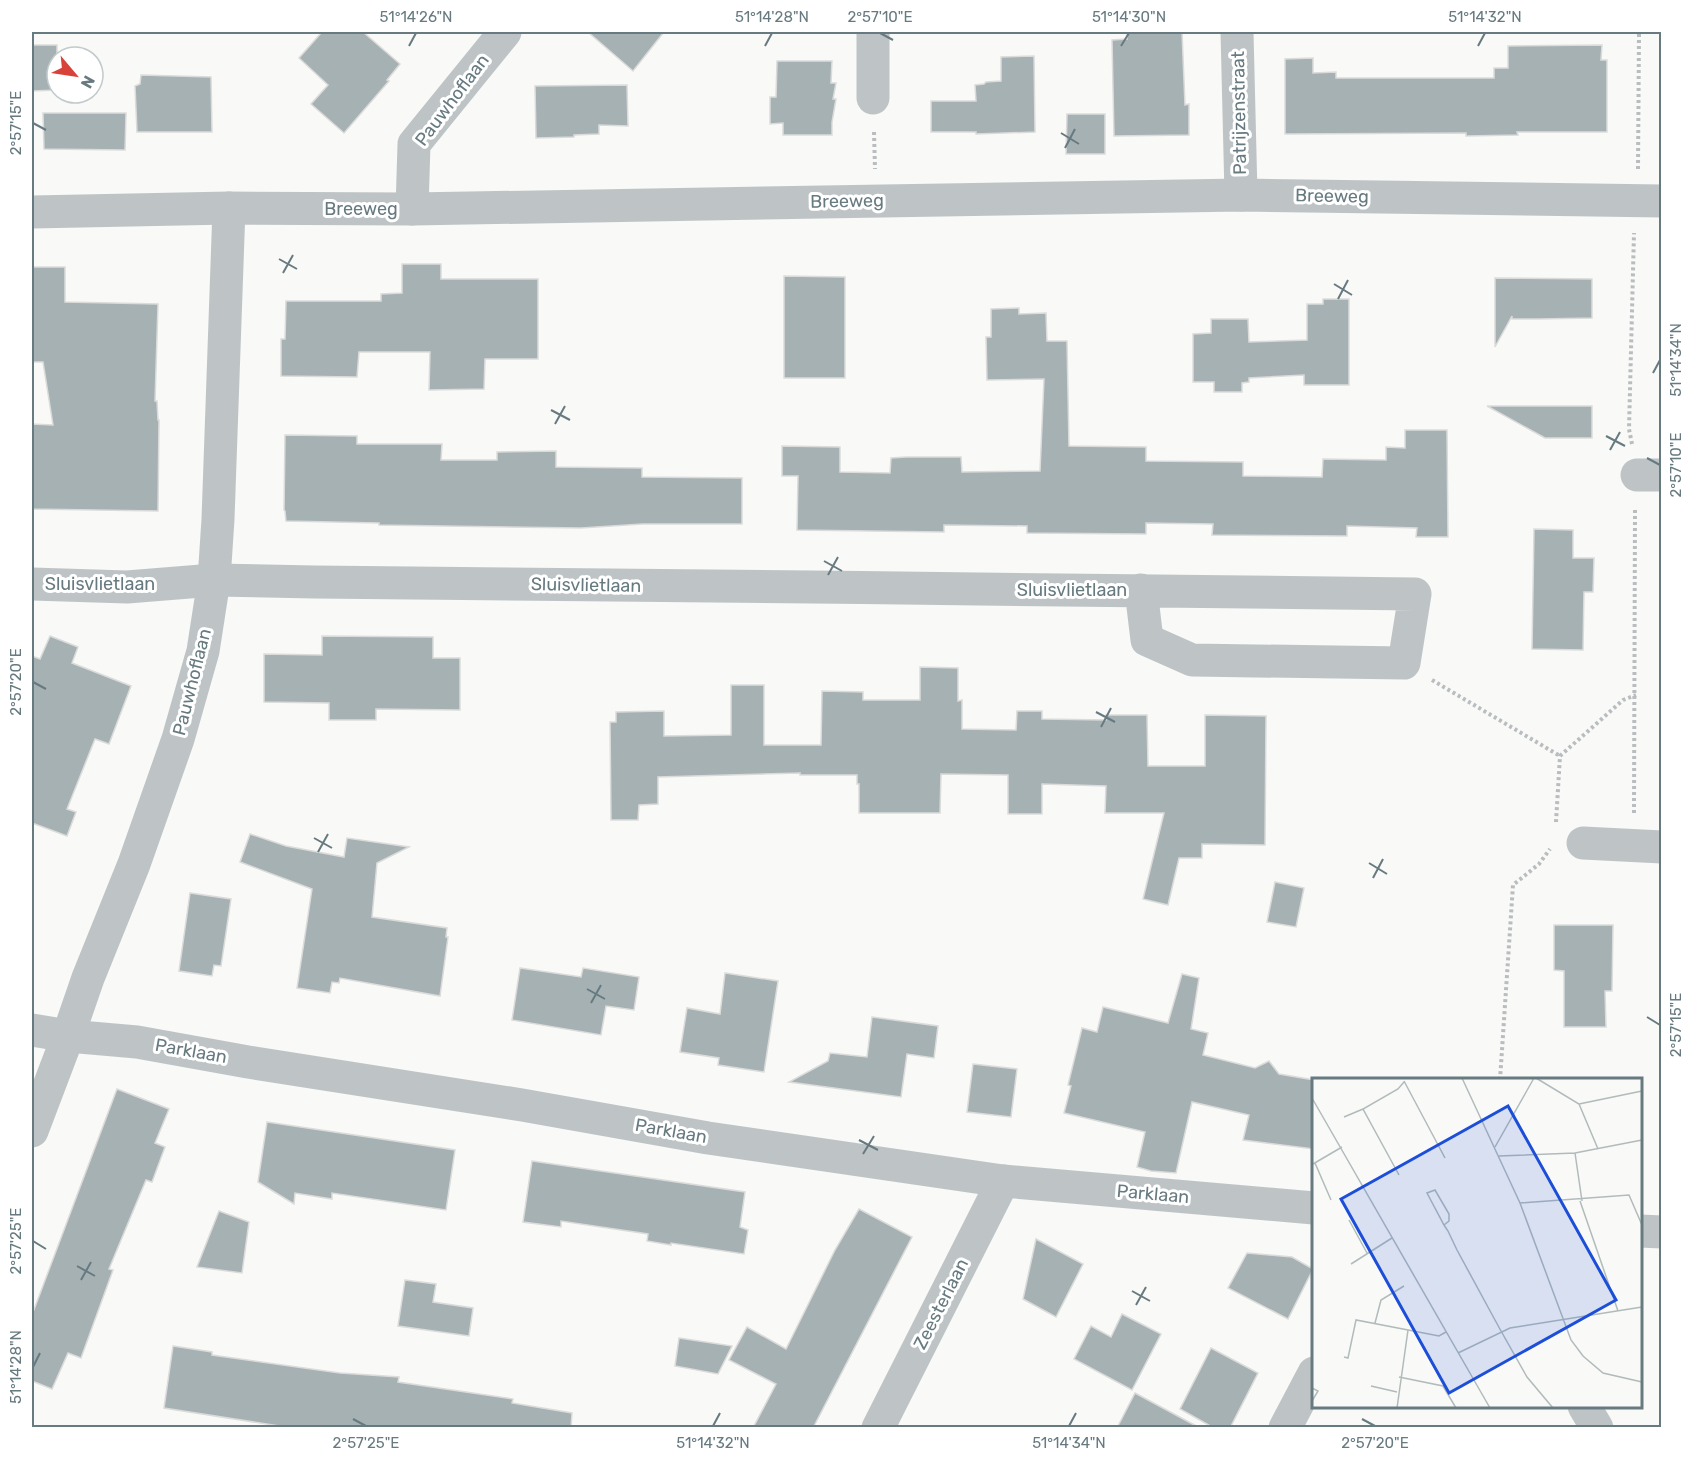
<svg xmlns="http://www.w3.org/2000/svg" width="1693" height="1459" font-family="Rubik,sans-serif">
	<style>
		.building { fill: #a6b1b4; stroke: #dbdbda; stroke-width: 1.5 }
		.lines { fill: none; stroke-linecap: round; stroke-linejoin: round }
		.path { stroke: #b9bdbf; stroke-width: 4; stroke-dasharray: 3 3; stroke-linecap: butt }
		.minor { stroke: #bec4c6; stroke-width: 33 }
		.tertiary { stroke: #bec4c6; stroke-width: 33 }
		.ticks { fill: none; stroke: #667a80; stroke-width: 2 }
		.labels { text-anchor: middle; stroke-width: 6; stroke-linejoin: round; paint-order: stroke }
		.street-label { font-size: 18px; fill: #667a80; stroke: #fff }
		.inset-road { fill: none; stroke: #b1bbbc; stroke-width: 1.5 }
		.view { fill: #1d4ed8; fill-opacity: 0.15; stroke: #1d4ed8; stroke-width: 3 }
		.inset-edge { fill: none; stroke: #667a80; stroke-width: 3 }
		.neatline { fill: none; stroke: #667a80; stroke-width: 2 }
		.ticks-label { font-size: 15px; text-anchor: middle; fill: #667a80 }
	</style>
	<rect width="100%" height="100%" fill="#f9f9f7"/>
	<g class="building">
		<path d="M322,32H363L400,64L387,80L389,81L344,133L311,104L328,85L299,58Z"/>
		<path d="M588,32H664L633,71Z"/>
		<path d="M1127,32H1182L1185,105L1189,104V135L1114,136L1112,40L1127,39Z"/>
		<path d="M32,45H57V90L32,91Z"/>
		<path d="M1602,45L1601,60H1607V132H1517L1518,135L1466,136V133L1285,134V59L1313,58V73L1336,72V78H1494V68H1508V46Z"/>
		<path d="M1034,56L1035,132L976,134V132H931V101H976L975,85L984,84L986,82L1001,81V57Z"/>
		<path d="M777,61H832L831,83H836L833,99H836L832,122V135H783V123L770,124V97H776Z"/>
		<path d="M141,75L211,77L212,132H137L135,86L140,84Z"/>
		<path d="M627,85L628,126L599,125V134L574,135V137L536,138L535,86Z"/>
		<path d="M43,113H126L125,150L44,149Z"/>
		<path d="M1067,114H1105V154H1066Z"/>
		<path d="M402,264H441V279H538V359H485L484,389L429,390L430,352H359L357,377L281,376V339H285L286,301H381V294L402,293Z"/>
		<path d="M32,267H65V302L158,304L155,401H157L158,420H159L158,511L32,509V424L53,425L43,362H32Z"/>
		<path d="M784,276L845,277V378H784Z"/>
		<path d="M1495,278L1592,279V318L1538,319H1512V316L1495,347Z"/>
		<path d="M1323,299H1349V385H1304V375L1249,378V382L1242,383V392H1214V382H1193V334L1211,333V319H1248L1249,342L1307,340V304H1323Z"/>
		<path d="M1019,308V314L1046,313L1047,341H1067L1069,446L1146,447V461L1243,462V476L1322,477L1323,459L1386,460V447L1405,448V430H1447L1448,537H1416L1417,528L1347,526V536L1212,535L1213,524L1146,523V534L1027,533V526L944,525V532L797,530L798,476H782V446L840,447V472L890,473L891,458L906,457H961L962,472L1040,471L1044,379L987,380L986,337H991V309Z"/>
		<path d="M1487,406H1592V438H1545Z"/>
		<path d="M285,435L357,436V444H442L441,460H497V452L556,451V467L642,468V477L742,478V524H642L581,528L379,525V523L286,521L285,511L284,510Z"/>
		<path d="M1534,529L1573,530V558H1594L1593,592H1584L1583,650L1532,649Z"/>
		<path d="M50,636L78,647L72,663L131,686L109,744L95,739L67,809L76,812L67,836L32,823V656L40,659Z"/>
		<path d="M322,636L433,637V658H460V710L376,709V720H329V703L264,702V654L322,655Z"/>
		<path d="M920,667L958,668V701L962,700V729L1016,730L1017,711H1042V719L1106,720V715H1147L1148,766H1205V715L1266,716L1265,845L1202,844V858H1179L1168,905L1143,899L1164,813H1105L1106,786L1042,784V814H1008V775L941,774L940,813H859V784H857V775H800V773L658,777V804L639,805L638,820H611L610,722H616V712L664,711V736L731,735V685H764V745H821L822,691L863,692V700H920Z"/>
		<path d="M250,834L286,846L344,857L347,838L409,847L377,863L372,917L447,928L446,937H448L440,996L340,978L339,983L332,982L330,993L297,988L312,889L240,862Z"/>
		<path d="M1275,882L1304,888L1296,927L1267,922Z"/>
		<path d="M190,893L231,899L221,966L214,965L212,976L179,971Z"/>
		<path d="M1554,925H1613L1612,991H1605L1606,1027H1564V971L1554,970Z"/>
		<path d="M520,968L581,977L583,968L639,977L634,1010L606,1006L601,1035L512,1020Z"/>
		<path d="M725,973L778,981L764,1072L718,1065L719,1058L680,1052L687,1008L720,1014Z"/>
		<path d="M1182,974L1199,978L1191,1029L1208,1033L1203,1055L1255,1068L1269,1061L1279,1074L1314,1080V1149L1243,1140L1249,1115L1192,1102L1176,1173L1151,1171L1137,1167L1145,1132L1064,1113L1071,1086L1068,1085L1082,1028L1097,1032L1103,1007L1168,1023Z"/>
		<path d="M872,1017L938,1026L934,1058L907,1054L901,1097L789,1082L828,1061L830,1053L867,1057Z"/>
		<path d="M973,1064L1017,1069L1011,1117L967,1112Z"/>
		<path d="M117,1089L169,1109L155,1143L165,1147L152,1182L146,1180L109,1269L113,1270L81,1358L68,1353L52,1389L32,1381V1315Z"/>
		<path d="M267,1122L455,1150L446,1210L332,1193V1199L295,1193L294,1204L258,1182Z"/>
		<path d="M532,1161L745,1192L740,1227L748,1230L744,1254L671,1243V1245L647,1241L648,1234L561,1221V1227L523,1222Z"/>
		<path d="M859,1209L912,1237L813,1428H753L776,1384L729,1360L747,1327L786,1349L835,1250Z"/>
		<path d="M219,1211L249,1222L242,1273L197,1267Z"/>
		<path d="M1036,1239L1083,1264L1056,1317L1023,1299Z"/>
		<path d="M1247,1253L1292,1257L1313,1269L1288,1319L1228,1288Z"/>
		<path d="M405,1280L436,1284L433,1302L473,1308L469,1336L398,1326Z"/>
		<path d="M1122,1314L1161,1334L1132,1390L1074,1359L1091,1326L1111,1337Z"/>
		<path d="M679,1338L732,1346L718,1374L675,1366Z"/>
		<path d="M173,1346L212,1352V1355L340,1373L399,1377L398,1382L513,1399L512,1403L572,1413L571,1428H292L164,1408Z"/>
		<path d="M1211,1348L1258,1373L1230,1428H1214L1180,1409Z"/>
		<path d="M1135,1393L1200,1428H1117Z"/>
	</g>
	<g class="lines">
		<g class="path">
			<path d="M874,132L875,169"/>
			<path d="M1638,169L1639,32"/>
			<path d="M1632,444L1629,429L1634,233"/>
			<path d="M1432,680L1560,756"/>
			<path d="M1634,813L1635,508"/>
			<path d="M1556,822L1560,756L1623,700L1636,695"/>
			<path d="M1500,1080L1513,885L1539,864L1550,849"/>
		</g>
		<g class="minor">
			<path d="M873,32V98"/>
			<path d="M1237,32L1241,195"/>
			<path d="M412,209L414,144L505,32"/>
			<path d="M1637,475H1662"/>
			<path d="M32,584L127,587L214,580L315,582C682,586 1048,589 1415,594L1404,663L1192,660L1147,640L1141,590"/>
			<path d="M1583,843L1662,847"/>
			<path d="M1584,1406L1597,1428"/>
			<path d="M878,1428L1003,1181"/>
		</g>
		<g class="tertiary">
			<path d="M32,212L229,208L412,209L1241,195L1662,201"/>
			<path d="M32,1030L68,1036L137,1042L248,1062L522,1105L708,1138L1003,1181L1314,1208"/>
			<path d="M32,1131L68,1036L88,978L134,864L178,739L203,651L214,580L218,519L229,208"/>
			<path d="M1640,1231L1662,1232"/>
			<path d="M1285,1428L1314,1373"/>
		</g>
	</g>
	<path class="ticks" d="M880,33L893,40M409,46L416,33M765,46L772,33M1121,46L1129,33M1478,46L1485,33M33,123L46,130M1061,133L1079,144M1065,148L1075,129M279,259L297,269M283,273L293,255M1334,284L1352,295M1338,299L1348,280M1653,373L1660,360M551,410L570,420M555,424L565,406M1606,436L1625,446M1610,450L1620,432M1647,458L1660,465M824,561L842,571M828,575L838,557M33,682L46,689M1096,712L1115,722M1101,727L1111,708M314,838L332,848M318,852L328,834M1369,863L1387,874M1373,878L1383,859M587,989L605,999M591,1003L601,985M1647,1017L1660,1025M859,1140L878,1150M863,1154L874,1136M33,1241L46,1249M77,1266L95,1276M81,1280L91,1262M1132,1291L1150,1301M1136,1305L1146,1287M33,1367L40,1353M353,1419L366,1426M1362,1419L1375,1426M713,1426L720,1413M1069,1426L1076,1413"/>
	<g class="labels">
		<g class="street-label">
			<text transform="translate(452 100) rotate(-53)" y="6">Pauwhoflaan</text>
			<text transform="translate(1239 113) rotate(-91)" y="6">Patrijzenstraat</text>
			<text transform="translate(1332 196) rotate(1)" y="6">Breeweg</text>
			<text transform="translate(847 201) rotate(-1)" y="6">Breeweg</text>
			<text x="361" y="215">Breeweg</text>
			<text x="100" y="590">Sluisvlietlaan</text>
			<text transform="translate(586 585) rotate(1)" y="6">Sluisvlietlaan</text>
			<text x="1072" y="596">Sluisvlietlaan</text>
			<text transform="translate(192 682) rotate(-76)" y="6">Pauwhoflaan</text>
			<text transform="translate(191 1051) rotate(10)" y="6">Parklaan</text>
			<text transform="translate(671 1131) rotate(10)" y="6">Parklaan</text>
			<text transform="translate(1153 1194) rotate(5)" y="6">Parklaan</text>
			<text transform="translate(941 1304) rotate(-63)" y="6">Zeesterlaan</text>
		</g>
	</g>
	<g transform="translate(1312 1078)">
		<rect width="330" height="330" fill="#f9f9f7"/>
		<path class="inset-road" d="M150,0L208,125L259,262L271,278L291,295L330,304M224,0L267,26L286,71M92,3L133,80M0,20L178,330M267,26L330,13M32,39L51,31M183,69L222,0M263,75L270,123M187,78L263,75L330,62M3,85L19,122M1,86L30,69M87,97L51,31L86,11L92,4M268,123L306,233M208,125L317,117L330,147M37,142L55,175M132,147L137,143V136L123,112L115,115L132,147L136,153L145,172L183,242L189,253L215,299L241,330M39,186L80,160M63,245L69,222L92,208M146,275L198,250L330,229M32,279L36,280L44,242L127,258L134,254M87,299L131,308L144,330M59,308L85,314M0,310L6,313L0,323M85,330L96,252"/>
		<path class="view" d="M196,28L304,222L137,315L29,121Z"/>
		<rect width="330" height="330" class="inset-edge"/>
	</g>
	<rect width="1693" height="1459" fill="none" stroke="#ffffff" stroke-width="66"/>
	<g transform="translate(75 75) rotate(119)"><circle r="28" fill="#ffffff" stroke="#c2cacc" stroke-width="1.5"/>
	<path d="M0-4.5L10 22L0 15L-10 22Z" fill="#d84239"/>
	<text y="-9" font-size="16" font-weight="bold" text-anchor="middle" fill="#667a80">N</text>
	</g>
	<rect x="33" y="33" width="1627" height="1393" class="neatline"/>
	<g class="ticks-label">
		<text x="416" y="22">51°14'26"N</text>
		<text x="772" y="22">51°14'28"N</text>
		<text x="880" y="22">2°57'10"E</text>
		<text x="1129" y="22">51°14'30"N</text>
		<text x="1485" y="22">51°14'32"N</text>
		<text transform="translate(16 123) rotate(-90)" y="5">2°57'15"E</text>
		<text transform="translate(1676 360) rotate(-90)" y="5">51°14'34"N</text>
		<text transform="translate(1676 465) rotate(-90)" y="5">2°57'10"E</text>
		<text transform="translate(16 682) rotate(-90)" y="5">2°57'20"E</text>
		<text transform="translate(1676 1025) rotate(-90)" y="5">2°57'15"E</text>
		<text transform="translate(16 1241) rotate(-90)" y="5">2°57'25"E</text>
		<text transform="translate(16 1367) rotate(-90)" y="5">51°14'28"N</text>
		<text x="366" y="1448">2°57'25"E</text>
		<text x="713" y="1448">51°14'32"N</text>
		<text x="1069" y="1448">51°14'34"N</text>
		<text x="1375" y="1448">2°57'20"E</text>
	</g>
</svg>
